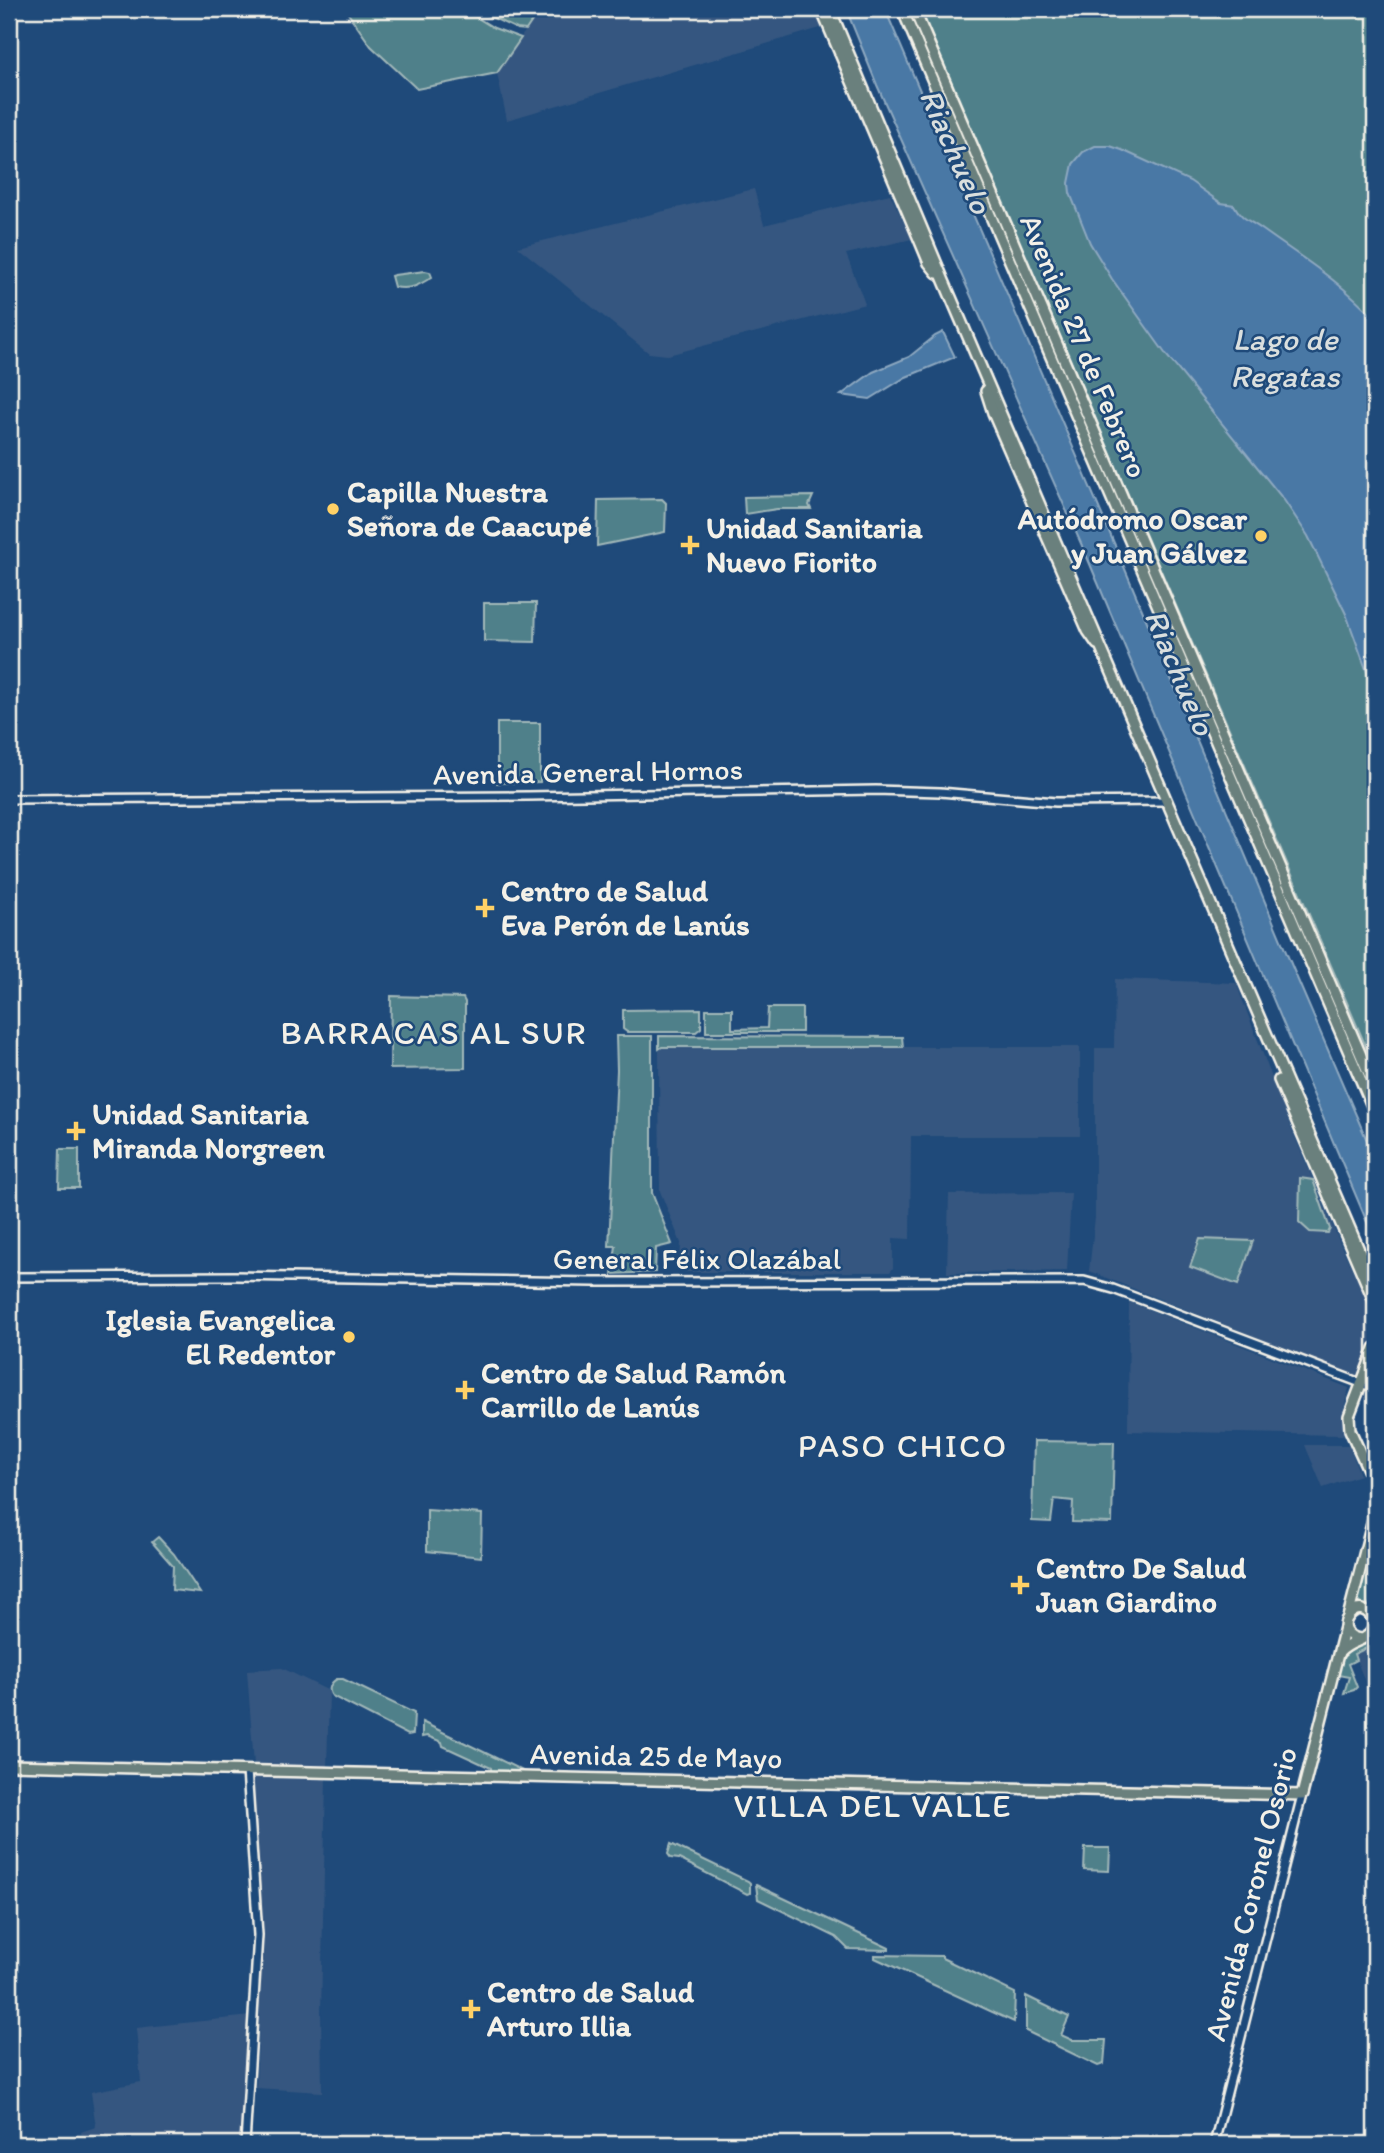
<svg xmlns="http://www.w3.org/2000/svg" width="1384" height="2153" font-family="Itim,sans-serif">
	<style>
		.built { fill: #365780 }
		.green { fill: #50808a; stroke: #a2b8b9; stroke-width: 2 }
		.water { fill: #4978a5; stroke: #8da8c0; stroke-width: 2 }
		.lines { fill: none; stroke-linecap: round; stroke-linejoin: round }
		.minor-casing { stroke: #f4f1e8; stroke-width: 12 }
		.major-casing { stroke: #f4f1e8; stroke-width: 14 }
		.minor { stroke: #1f4a7a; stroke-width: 7 }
		.major { stroke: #6a807d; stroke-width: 9 }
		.poi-dot { fill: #ffd166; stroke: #1f4a7a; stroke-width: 2.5 }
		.labels { text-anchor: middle; stroke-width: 5; stroke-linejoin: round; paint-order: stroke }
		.street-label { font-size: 30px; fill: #f4f1e8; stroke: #1f4a7a }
		.poi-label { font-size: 30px; font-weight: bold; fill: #f4f1e8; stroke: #1f4a7a; text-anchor: start }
		.water-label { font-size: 32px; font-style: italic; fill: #dadfde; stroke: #1f4a7a }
		.quarter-label { font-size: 33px; letter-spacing: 2px; fill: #f4f1e8; stroke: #1f4a7a }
	</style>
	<rect width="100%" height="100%" fill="#1f4a7a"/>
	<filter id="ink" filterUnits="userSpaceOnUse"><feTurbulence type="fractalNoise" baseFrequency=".0143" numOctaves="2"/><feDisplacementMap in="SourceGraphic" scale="14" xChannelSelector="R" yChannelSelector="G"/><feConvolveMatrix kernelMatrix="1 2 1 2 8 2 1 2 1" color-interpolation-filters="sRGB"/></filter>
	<g filter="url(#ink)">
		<g class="built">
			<path d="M540,9H817L827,26L507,120L497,73Z"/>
			<path d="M754,189L764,225L890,194L912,239L846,254L865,304L668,355L649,353L518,247Z"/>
			<path d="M1115,979L1236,983L1291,1128L1343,1250L1375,1316V1340L1359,1378L1089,1271L1095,1218V1048H1114Z"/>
			<path d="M661,1047H1080V1136H911L910,1239L893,1238V1268L890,1272H682L680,1270L681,1243L660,1191L659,1049Z"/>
			<path d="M1071,1193L1067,1271L947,1273L949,1194Z"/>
			<path d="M1129,1302L1349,1388L1342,1416L1343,1435L1128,1431Z"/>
			<path d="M1305,1445H1349L1360,1475L1323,1488Z"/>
			<path d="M1375,1644V1706L1354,1654Z"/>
			<path d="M282,1668L329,1691L327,1767L257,1766L254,1764L247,1670Z"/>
			<path d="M252,1776L326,1777L321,2012L322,2092L256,2088L263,1930Z"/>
			<path d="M251,2016L242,2144H83L81,2132L96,2127L91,2092L141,2082L136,2028Z"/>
		</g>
		<g class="green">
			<path d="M345,9H463L494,28L521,38L497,73L417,89L371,46Z"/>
			<path d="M474,9H540L526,30L517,29Z"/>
			<path d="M919,9H1375V1065L1373,1063Z"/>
			<path d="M425,271L430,272L432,277C418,286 411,290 394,287L391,276L394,275Z"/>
			<path d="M813,496L809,505L811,509H777L745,514L744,497Z"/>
			<path d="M662,499L666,503L665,532L597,546L598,500Z"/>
			<path d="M484,603H536L535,642L484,641Z"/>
			<path d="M497,723H540V782L497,783Z"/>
			<path d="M391,996L463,998L465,1002V1068L390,1069Z"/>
			<path d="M768,1008H802V1032H706V1009H732V1029L767,1028Z"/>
			<path d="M701,1009V1028L696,1032H627L623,1029V1010Z"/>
			<path d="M616,1036H652V1193L672,1244L656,1248L655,1272L612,1274L616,1246H609L617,1070Z"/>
			<path d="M659,1036L902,1037L903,1047H662L659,1049Z"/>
			<path d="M60,1149H79V1188H59Z"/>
			<path d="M1300,1178L1313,1180L1330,1229L1328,1233L1310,1232L1299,1222Z"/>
			<path d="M1200,1239L1253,1241L1238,1285L1190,1267Z"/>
			<path d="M1034,1441L1114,1442L1112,1523L1072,1522L1073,1501L1054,1499L1051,1522L1032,1521Z"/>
			<path d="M427,1510L482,1514L481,1557L427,1551Z"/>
			<path d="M158,1537L174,1554L200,1593L172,1590L173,1566L152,1542Z"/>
			<path d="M1368,1545L1375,1562V1599L1366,1606H1362L1356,1595Z"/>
			<path d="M1375,1638V1644L1354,1654L1356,1660L1348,1664L1357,1687L1354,1690L1344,1693L1349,1677L1338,1675C1340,1668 1341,1658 1345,1652C1352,1643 1366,1646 1375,1638Z"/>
			<path d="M337,1679H343L414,1713L413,1734L408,1735L332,1696C327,1689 331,1682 337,1679Z"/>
			<path d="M422,1722L525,1772L526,1773L491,1772V1768L443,1746L442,1742L427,1736L422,1737Z"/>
			<path d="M671,1844L748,1881L750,1883V1893L747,1894L679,1859L671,1858L668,1854Z"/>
			<path d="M1085,1848H1110L1109,1871L1084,1870Z"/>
			<path d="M756,1885L889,1948V1950L848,1949L836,1937L758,1899Z"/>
			<path d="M875,1955L942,1956V1958L1015,1993L1014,2022L875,1958Z"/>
			<path d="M1026,1996L1069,2017L1061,2035L1072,2040H1106L1104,2064L1098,2066L1026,2031Z"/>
		</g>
		<g class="water">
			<path d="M846,9H885L1114,543L1297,978L1375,1159V1241L1087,557L877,85Z"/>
			<path d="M1095,146H1110L1122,150L1190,181L1221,203L1234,205C1241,219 1251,221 1263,230C1302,258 1343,283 1375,319V694L1346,614L1308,536L1284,500L1167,356L1112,279L1090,243L1070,193L1069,183L1073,164L1083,152Z"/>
			<path d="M943,332L955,357L906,377L870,399L841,395L873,372L909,357L935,336Z"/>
		</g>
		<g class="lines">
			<defs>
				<g id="minor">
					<path d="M9,799L528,796L876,790L940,792L1056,802L1167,801"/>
					<path d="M9,1277L235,1276L594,1282L1084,1281L1113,1289L1366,1385"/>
					<path d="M245,2144L258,1935L247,1770"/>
					<path d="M1214,2144L1302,1795"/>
				</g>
				<g id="major">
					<path d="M821,9L919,239L929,263L937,273"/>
					<path d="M830,9L944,281L1375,1287"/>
					<path d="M902,9L1375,1113"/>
					<path d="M914,9L1375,1088"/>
					<path d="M986,391L993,413L1088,631L1097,644"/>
					<path d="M1279,1080L1375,1303"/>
					<path d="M1375,1348L1349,1416L1350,1430L1375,1485"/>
					<path d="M1372,1536L1375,1557"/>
					<path d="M1348,1617L1375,1512"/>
					<path d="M1361,1639C1325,1634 1360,1588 1374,1622"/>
					<path d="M1340,1652C1354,1637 1372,1644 1375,1620"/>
					<path d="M9,1765L1302,1795L1345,1627"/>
				</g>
			</defs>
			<use href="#minor" class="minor-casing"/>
			<use href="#major" class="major-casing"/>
			<use href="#minor" class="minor"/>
			<use href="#major" class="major"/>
		</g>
	</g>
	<g class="poi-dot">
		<circle cx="333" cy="509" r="7"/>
		<circle cx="1261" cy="536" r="7"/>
		<path d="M686.5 534.5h7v7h7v7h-7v7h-7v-7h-7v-7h7z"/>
		<path d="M481.5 897.5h7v7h7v7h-7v7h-7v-7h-7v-7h7z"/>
		<path d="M72.5 1120.5h7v7h7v7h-7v7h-7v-7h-7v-7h7z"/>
		<circle cx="349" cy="1337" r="7"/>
		<path d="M461.5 1379.5h7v7h7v7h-7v7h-7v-7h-7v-7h7z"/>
		<path d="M1016.5 1574.5h7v7h7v7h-7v7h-7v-7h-7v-7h7z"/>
		<path d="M467.5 1998.5h7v7h7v7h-7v7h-7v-7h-7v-7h7z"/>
	</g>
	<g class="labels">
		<g class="street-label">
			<text transform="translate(1084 346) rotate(67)" y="10">Avenida 27 de Febrero</text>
			<text transform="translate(588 772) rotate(-1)" y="10">Avenida General Hornos</text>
			<text x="697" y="1269">General Félix Olazábal</text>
			<text transform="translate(656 1756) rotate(1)" y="10">Avenida 25 de Mayo</text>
			<text transform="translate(1251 1894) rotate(-76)" y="10">Avenida Coronel Osorio</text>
		</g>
		<g class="poi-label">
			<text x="347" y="502">Capilla Nuestra<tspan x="347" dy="34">Señora de Caacupé</tspan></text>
			<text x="1247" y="529" text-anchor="end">Autódromo Oscar<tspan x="1247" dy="34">y Juan Gálvez</tspan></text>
			<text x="706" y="538">Unidad Sanitaria<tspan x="706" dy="34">Nuevo Fiorito</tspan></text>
			<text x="501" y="901">Centro de Salud<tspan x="501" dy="34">Eva Perón de Lanús</tspan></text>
			<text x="92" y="1124">Unidad Sanitaria<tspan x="92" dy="34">Miranda Norgreen</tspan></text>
			<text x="335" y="1330" text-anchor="end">Iglesia Evangelica<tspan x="335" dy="34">El Redentor</tspan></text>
			<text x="481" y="1383">Centro de Salud Ramón<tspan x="481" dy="34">Carrillo de Lanús</tspan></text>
			<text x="1036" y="1578">Centro De Salud<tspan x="1036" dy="34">Juan Giardino</tspan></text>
			<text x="487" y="2002">Centro de Salud<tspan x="487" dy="34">Arturo Illia</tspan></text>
		</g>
		<g class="water-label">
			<text transform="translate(956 151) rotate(66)" y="11">Riachuelo</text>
			<text x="1285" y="350">Lago de<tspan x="1285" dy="37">Regatas</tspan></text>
			<text transform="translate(1180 672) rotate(67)" y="11">Riachuelo</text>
		</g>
		<g class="quarter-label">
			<text x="434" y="1044">BARRACAS AL SUR</text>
			<text x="903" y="1457">PASO CHICO</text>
			<text x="873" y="1817">VILLA DEL VALLE</text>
		</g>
	</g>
	<rect width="1384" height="2153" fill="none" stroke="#1f4a7a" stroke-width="35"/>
	<rect x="18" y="18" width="1349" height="2118" fill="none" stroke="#f4f1e8" stroke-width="2.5" filter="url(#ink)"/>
</svg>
